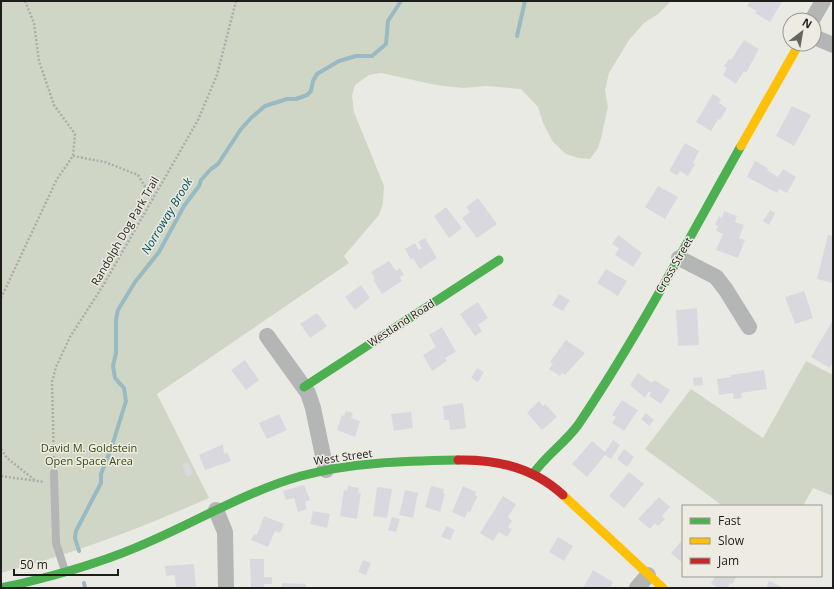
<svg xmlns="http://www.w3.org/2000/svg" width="834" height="589" font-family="'Open Sans',sans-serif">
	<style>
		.green { fill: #d0d6c5 }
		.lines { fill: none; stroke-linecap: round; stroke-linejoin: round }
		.stream { stroke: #98bac3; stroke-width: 4 }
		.building { fill: #d9d8de }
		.path { stroke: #acacab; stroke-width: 2.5; stroke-dasharray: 2 2; stroke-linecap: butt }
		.lane { stroke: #b4b6b6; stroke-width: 8 }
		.street { stroke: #b4b6b6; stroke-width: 16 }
		.fast { stroke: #4caf50; stroke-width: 9 }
		.slow { stroke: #ffc107; stroke-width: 9 }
		.jam { stroke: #c62828; stroke-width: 9 }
		.labels { text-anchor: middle; stroke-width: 3; stroke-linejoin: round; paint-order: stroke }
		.street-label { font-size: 11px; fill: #1e1d1a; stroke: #edebe2 }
		.park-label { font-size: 11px; fill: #37490c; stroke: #edebe2 }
		.water-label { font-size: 12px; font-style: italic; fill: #024d5d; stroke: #edebe2 }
	</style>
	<rect width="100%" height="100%" fill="#eaeae5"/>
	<g class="green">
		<path d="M1,1H671L658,14L644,23L629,40L609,73L605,90L608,107L601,138L598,148L590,159L579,158L566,154L553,142L543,123L538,107L521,89L486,86L463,88L436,85L381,73L369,75L355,85L352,96L354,112L384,186L383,203L379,215L344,256L349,263L157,394L209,498C141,528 73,554 1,573Z"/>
		<path d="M806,361L833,375V496L813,488L803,506H723L645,449L691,389L763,438Z"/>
	</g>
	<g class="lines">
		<g class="stream">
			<path d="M517,36L525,1"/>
			<path d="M79,551L75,538L76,531L101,483V474L112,446L126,401L124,388L115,378L113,366L116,353V319L118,310L135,282L159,252L184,206L199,186L201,180L211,169L218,164L241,129L251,118L265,106L287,99H296L307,95L311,91L313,81L317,74L339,61L356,56H372L386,44L388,21L401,1"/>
			<path d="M84,583L85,588"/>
		</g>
	</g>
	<g class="building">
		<path d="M750,1H779L782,2L770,22L755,13L757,11L747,6Z"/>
		<path d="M744,40L759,49L746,73L744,71L736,84L723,75L727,68L724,66L729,59L731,60Z"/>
		<path d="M713,94L721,99L719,103L727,108L720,120L718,119L711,131L696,122Z"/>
		<path d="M792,106L811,115L794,146L776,136Z"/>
		<path d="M685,143L699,151L693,163L695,164L688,176L680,171L677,175L669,171Z"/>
		<path d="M755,161L768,168L767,170L778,177L783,169L796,177L787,193L779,189L777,193L747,177Z"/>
		<path d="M658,186L678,197L665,219L645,207Z"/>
		<path d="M478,198L497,224L477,238L462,218L470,212L466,207Z"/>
		<path d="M446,207L462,228L449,238L434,216Z"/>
		<path d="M770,210L775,213L769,225L763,221Z"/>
		<path d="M724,211L737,216L735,222L744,225L739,238L745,240L738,258L716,250L723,234L716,231L718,226L715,225L719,216L722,218Z"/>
		<path d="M618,235L642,253L633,267L615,255L619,248L612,244Z"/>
		<path d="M828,235L833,236V283L817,279Z"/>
		<path d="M425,238L437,258L420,269L413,258L411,260L405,249L415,243L419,250L422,248L418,242Z"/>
		<path d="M389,261L396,271L400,268L404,275L400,277L402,281L382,294L373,280L375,279L371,272Z"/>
		<path d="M606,269L627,281L618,296L597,283Z"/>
		<path d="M361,285L370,298L355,310L345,297Z"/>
		<path d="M804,291L813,318L795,324L785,297Z"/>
		<path d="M559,294L570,300L563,311L552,305Z"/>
		<path d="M478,302L488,318L478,325L482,331L475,336L460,314Z"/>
		<path d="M697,308L699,345L678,346L676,310Z"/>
		<path d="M317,313L327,326L310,338L300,324Z"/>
		<path d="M833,320V362L830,368L811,357Z"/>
		<path d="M442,327L456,352L445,358L447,361L432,371L423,355L436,347L429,335Z"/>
		<path d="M566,340L585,353L565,375L562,373L560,376L549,369L553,364L550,362Z"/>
		<path d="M245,360L259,380L246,390L231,370Z"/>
		<path d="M477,368L484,372L478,382L471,378Z"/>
		<path d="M764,370L767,389L741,393L742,398L734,399L733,393L719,395L717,379L731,377V375Z"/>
		<path d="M638,373L652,383L654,380L670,390L661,404L649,396L651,393L649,391L645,398L630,385Z"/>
		<path d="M702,377L703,385L694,386L693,378Z"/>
		<path d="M622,400L638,410L624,431L612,423L616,417L612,415Z"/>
		<path d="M539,401L543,406L545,404L557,417L542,430L527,413Z"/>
		<path d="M463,403L466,428L450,430L449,420H444L443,406Z"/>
		<path d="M346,411L353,413L351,418L360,421L355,437L337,430L342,415L344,416Z"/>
		<path d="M411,412L413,428L394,431L391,414Z"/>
		<path d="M646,413L654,420L649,426L641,419Z"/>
		<path d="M279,414L287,430L267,439L259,423Z"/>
		<path d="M613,440L620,445L611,459L605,455L587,477L572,464L592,441L605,452Z"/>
		<path d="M223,444L224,454L227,452L231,461L205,470L199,455Z"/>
		<path d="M624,449L634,457L627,467L617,459Z"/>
		<path d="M188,462L193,474L187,477L182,464Z"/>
		<path d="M629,472L644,484L624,508L609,496Z"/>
		<path d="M304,485L310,500L305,502L307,509L298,512L294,498L286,500L283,491Z"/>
		<path d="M348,486L359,488L358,493H361L357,519L340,516L344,490L347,491Z"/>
		<path d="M431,486L444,489L443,493L445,494L440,512L425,507Z"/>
		<path d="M463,486L476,492L475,495L477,497L470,512L468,511L465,518L452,512Z"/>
		<path d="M377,487L392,489L387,518L373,516Z"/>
		<path d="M405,490L418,493L413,518L399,515Z"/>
		<path d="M503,496L516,504L508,517L512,521L508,527L512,529L507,537L499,532L493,541L480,533Z"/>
		<path d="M659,497L670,507L662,516L665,519L658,526L655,523L650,529L638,519Z"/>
		<path d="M313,511L330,514L327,528L310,524Z"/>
		<path d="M264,516L284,524L280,533L275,531L268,547L251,540L254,534L257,535Z"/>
		<path d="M392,517L400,519L396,532L388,530Z"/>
		<path d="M446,526L455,530L450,540L441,537Z"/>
		<path d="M558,537L573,546L564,561L549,552Z"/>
		<path d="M683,539V563L671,553Z"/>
		<path d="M250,559H264V577H272V584H264V587L251,588Z"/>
		<path d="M363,560L371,563L366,575L358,572Z"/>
		<path d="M194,564L196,588H176L175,575L166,576L165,566Z"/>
		<path d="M593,570L613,582L610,588H583Z"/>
		<path d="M715,576H737L732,584L730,583L727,588H719L711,584Z"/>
		<path d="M769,581L784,588H766Z"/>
		<path d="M282,583L306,584V588H282Z"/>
	</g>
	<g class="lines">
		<g class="path">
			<path d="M73,156L105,162L138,175L153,200"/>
			<path d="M1,298L57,179L73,156L75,134L54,105L39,61L34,23L25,1"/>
			<path d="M1,449L7,458L36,481"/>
			<path d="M54,462L52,382L56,367L70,337L104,284L198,120L217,75L236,1"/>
			<path d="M1,476L44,482"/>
		</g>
		<path class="lane" d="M54,473L56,543L65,571"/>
		<g class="street">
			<path d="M812,20L823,1"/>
			<path d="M814,37L833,45"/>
			<path d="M679,258L716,277L726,290L749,327"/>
			<path d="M267,336L308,393L313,408L326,470"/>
			<path d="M216,510L225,532L226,588"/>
			<path d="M637,588L648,575"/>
		</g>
		<g class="fast">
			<path d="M304,387L499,260"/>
			<path d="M533,474C546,455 565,443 578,425C638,336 688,240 741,146"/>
			<path d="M1,588C52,577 103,563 151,541C201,519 248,491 301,476C351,462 406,461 458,460"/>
		</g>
		<g class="slow">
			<path d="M741,146L799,44"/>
			<path d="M563,495L663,588"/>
		</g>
		<path class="jam" d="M458,460C497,459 534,468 563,495"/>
	</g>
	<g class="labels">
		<g class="street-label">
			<text transform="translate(125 231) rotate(-60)" y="4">Randolph Dog Park Trail</text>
			<text transform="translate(674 265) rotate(-60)" y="4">Cross Street</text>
			<text transform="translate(401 323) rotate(-33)" y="4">Westland Road</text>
			<text transform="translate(343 457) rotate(-8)" y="4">West Street</text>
		</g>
		<g class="park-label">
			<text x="89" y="452">David M. Goldstein<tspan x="89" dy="13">Open Space Area</tspan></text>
		</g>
		<g class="water-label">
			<text transform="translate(167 216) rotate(-59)" y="4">Norroway Brook</text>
		</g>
	</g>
	<rect width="834" height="589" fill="none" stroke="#1e1d1a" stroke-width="4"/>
	<rect x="682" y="505" width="140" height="72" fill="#edebe2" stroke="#9a9992"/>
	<rect x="690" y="518" width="20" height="6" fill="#4caf50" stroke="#9a9992"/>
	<text x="718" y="525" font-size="12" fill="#1e1d1a">Fast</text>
	<rect x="690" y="538" width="20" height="6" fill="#ffc107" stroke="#9a9992"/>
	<text x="718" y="545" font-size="12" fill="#1e1d1a">Slow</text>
	<rect x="690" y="558" width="20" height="6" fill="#c62828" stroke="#9a9992"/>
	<text x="718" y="565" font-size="12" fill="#1e1d1a">Jam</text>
	<g transform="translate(802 32) rotate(31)"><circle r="19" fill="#edebe2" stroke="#9a9992"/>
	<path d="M0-3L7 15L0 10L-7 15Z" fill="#656561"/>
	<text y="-6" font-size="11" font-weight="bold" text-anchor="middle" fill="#1e1d1a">N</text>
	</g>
	<path d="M14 569v6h104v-6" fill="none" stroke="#1e1d1a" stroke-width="2"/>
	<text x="20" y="569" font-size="12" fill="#1e1d1a" stroke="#edebe2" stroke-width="3" paint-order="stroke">50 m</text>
</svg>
